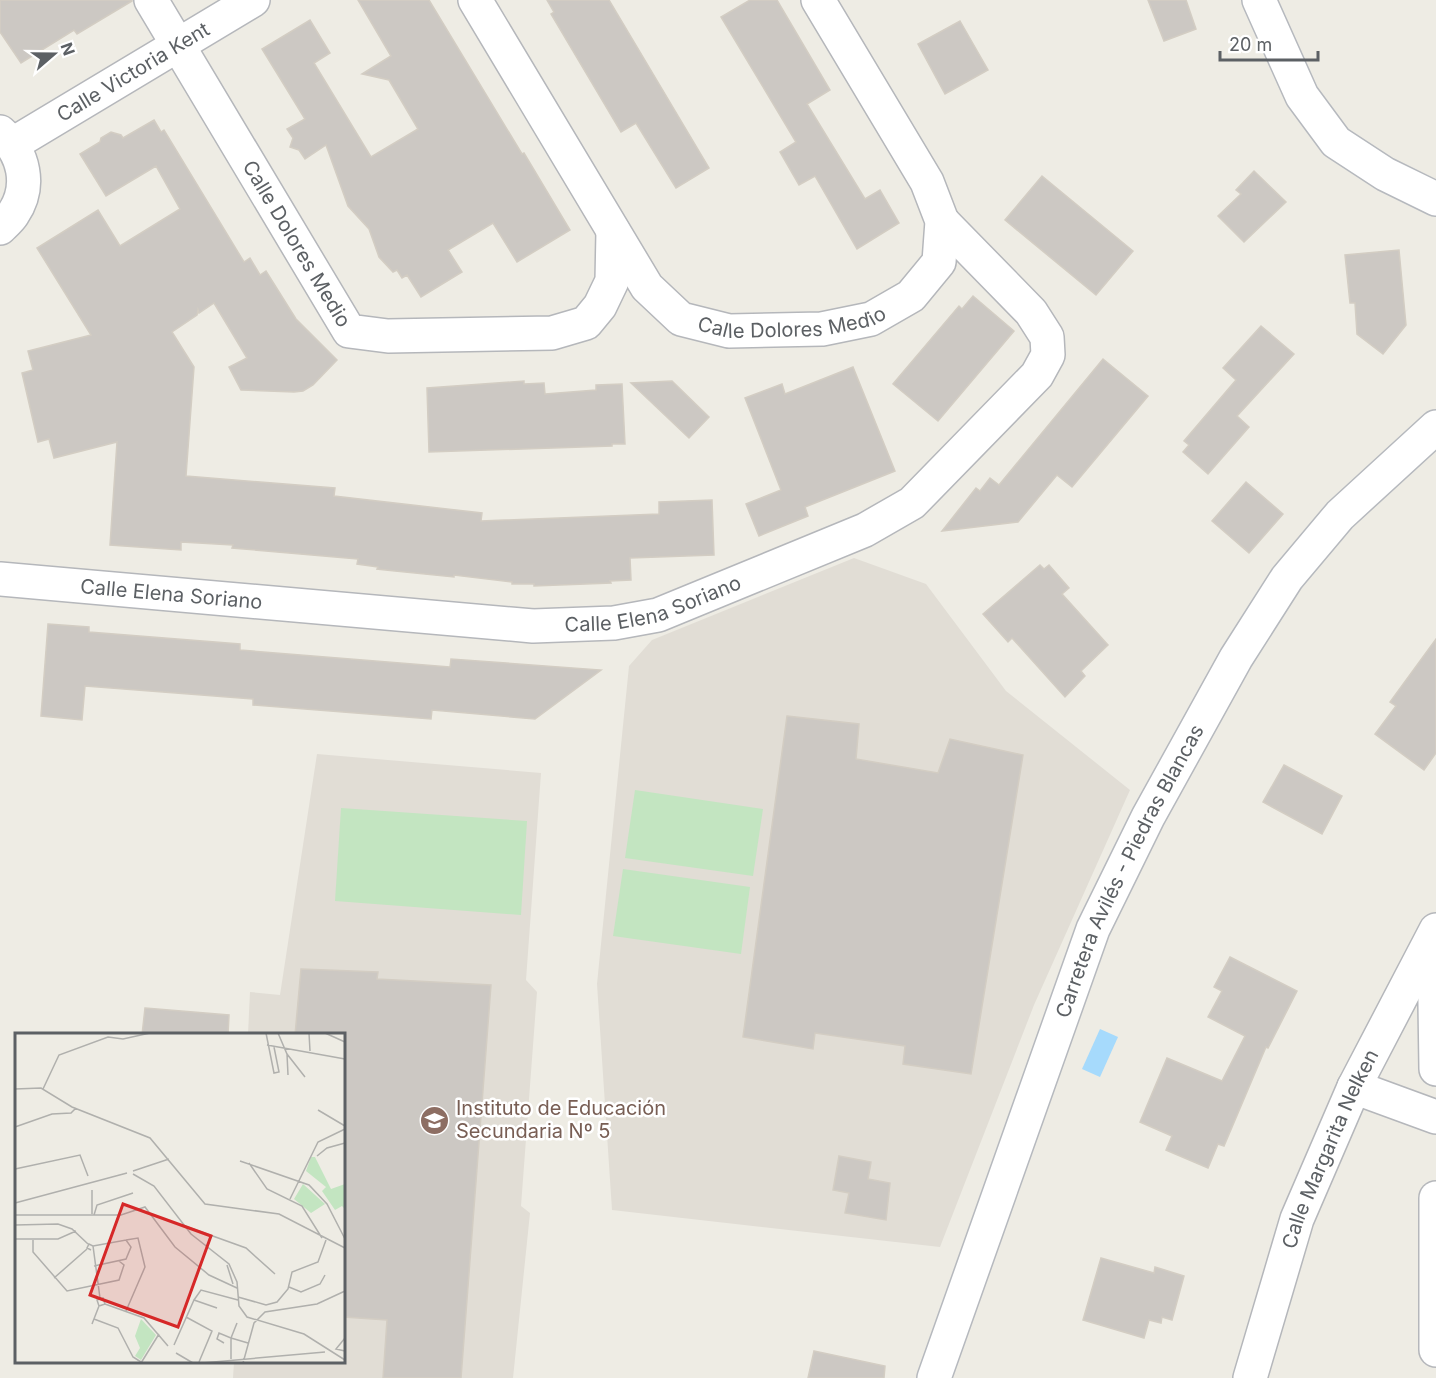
<svg xmlns="http://www.w3.org/2000/svg" width="1436" height="1378" font-family="Inter,sans-serif">
	<style>
		.education { fill: #e1ddd5 }
		.green { fill: #c3e5c1 }
		.water { fill: #a6dafc }
		.building { fill: #ccc8c3; stroke: #d3cdc3; stroke-width: 1.5 }
		.lines { fill: none; stroke-linecap: round; stroke-linejoin: round }
		.street-casing { stroke: #b5b7bb; stroke-width: 36 }
		.secondary-casing { stroke: #b6b9be; stroke-width: 36 }
		.street { stroke: #fff; stroke-width: 33 }
		.secondary { stroke: #fff; stroke-width: 33 }
		.labels { text-anchor: middle; stroke-width: 5; stroke-linejoin: round; paint-order: stroke }
		.street-label { font-size: 20px; fill: #5c6064; stroke: #fff }
		.education-label { font-size: 20px; fill: #785e54; stroke: #fff; text-anchor: start }
		.inset-road { fill: none; stroke: #b0b0ad; stroke-width: 1.5 }
		.view { fill: #d62828; fill-opacity: 0.15; stroke: #d62828; stroke-width: 3 }
		.inset-edge { fill: none; stroke: #5c6064; stroke-width: 3 }
	</style>
	<rect width="100%" height="100%" fill="#eeece4"/>
	<g class="education">
		<path d="M854,558L926,584L1006,691L1130,790L1034,1005L940,1247L612,1210L597,984L629,666L652,640Z"/>
		<path d="M317,754L541,773L526,980L537,992L521,1206L530,1213L513,1378H233L234,1362H344V1034H248L250,992L280,995Z"/>
	</g>
	<g class="green">
		<path d="M635,790L763,809L753,876L625,858Z"/>
		<path d="M341,808L527,821L521,915L335,901Z"/>
		<path d="M623,869L750,887L741,954L613,936Z"/>
	</g>
	<path class="water" d="M1100,1029L1118,1037L1100,1077L1082,1069Z"/>
	<g class="building">
		<path d="M0,0H132V1L77,34L74,30L21,63L0,32Z"/>
		<path d="M358,0H429L522,154L524,153L570,230L517,262L493,223L448,250L462,272L421,297L407,275L402,278L397,270L393,272L379,257L369,229L348,206L326,145L305,159L299,150L290,147L293,138L287,129L305,119L262,49L310,20L330,53L314,63L371,157L418,129L389,80L362,74L391,56Z"/>
		<path d="M547,0H609L709,168L676,188L636,123L621,132L551,14L554,12Z"/>
		<path d="M750,0H777L830,90L807,104L865,199L880,190L899,223L857,249L815,176L799,185L780,152L796,142L721,17Z"/>
		<path d="M1148,0H1186L1196,29L1164,41Z"/>
		<path d="M960,21L988,70L945,94L918,44Z"/>
		<path d="M154,120L161,132L164,130L244,262L250,258L260,275L266,271L296,319L337,360L313,385L303,391L294,392L241,390L229,367L247,358L214,303L199,313L198,310L197,315L172,332L194,367L186,476L335,488L334,496L482,513L481,521L659,514V502L712,500L714,555L630,558L631,580L610,581L611,583L534,586V584H512V582L454,575V577L395,571L377,569L378,567L357,564L358,559L232,548L233,545L181,542V550L110,545L117,442L54,458L49,439L38,442L22,373L33,370L28,351L91,335L37,248L98,210L120,246L180,209L156,166L106,196L80,154L100,142L101,138L111,132L121,135L123,138Z"/>
		<path d="M1254,171L1286,202L1244,242L1218,216L1241,194L1236,190Z"/>
		<path d="M1042,176L1133,251L1096,295L1005,220Z"/>
		<path d="M1399,250L1406,325L1383,354L1357,334L1355,303H1350L1345,255Z"/>
		<path d="M973,296L1014,331L938,421L893,384L959,306L962,309Z"/>
		<path d="M1261,326L1294,354L1237,416L1249,427L1208,474L1183,452L1189,445L1184,441L1236,380L1223,368Z"/>
		<path d="M1103,359L1148,396L1072,487L1057,475L1018,522L942,531L976,488L980,491L990,478L999,485Z"/>
		<path d="M853,367L895,471L805,507L808,516L759,536L746,504L781,490L745,398L782,384L785,394Z"/>
		<path d="M524,381V384L544,383L545,394L596,390V385L622,384L625,444H612V446L429,452L427,388Z"/>
		<path d="M672,381L709,417L689,438L631,383Z"/>
		<path d="M1246,482L1283,514L1249,553L1212,521Z"/>
		<path d="M1040,565L1044,569L1049,565L1069,588L1062,594L1108,645L1081,671L1085,676L1065,697L1012,638L1008,642L983,614Z"/>
		<path d="M48,624L89,627V632L240,644V650L450,667L451,659L601,670L535,719L432,710L431,719L253,705V699L85,686L82,720L41,716Z"/>
		<path d="M1436,639V753L1424,770L1375,734L1396,706L1390,702Z"/>
		<path d="M787,716L859,724L856,759L938,773L950,739L1023,755L971,1074L903,1064L905,1046L815,1033L813,1049L743,1037Z"/>
		<path d="M1284,765L1342,796L1322,834L1263,802Z"/>
		<path d="M1230,957L1297,991L1268,1048L1266,1047L1224,1146L1218,1144L1208,1168L1166,1150L1172,1136L1140,1122L1167,1058L1222,1081L1245,1036L1208,1017L1222,991L1214,987Z"/>
		<path d="M301,969L378,972L377,979L491,985L461,1378H383L387,1320L344,1317V1035H295Z"/>
		<path d="M145,1008L229,1015L228,1035H142Z"/>
		<path d="M839,1156L871,1162L868,1179L890,1183L886,1220L845,1213L849,1193L833,1190Z"/>
		<path d="M1101,1258L1154,1273L1155,1267L1184,1276L1172,1320L1162,1317L1161,1323L1149,1320L1144,1338L1083,1320Z"/>
		<path d="M814,1351L885,1366L884,1378H808Z"/>
	</g>
	<g class="lines">
		<defs>
			<g id="street">
				<path id="s1" d="M151,0L349,331L388,336L552,333L586,323L600,306L612,281L613,231"/>
				<path id="s2" d="M475,0L647,287L681,319L729,331L822,329L871,319L911,296L939,262L942,221L927,182L818,0"/>
				<path d="M0,132C24,153 32,186 13,214C10,219 4,224 0,228"/>
				<path id="s3" d="M13,144L253,0"/>
				<path id="s4" d="M0,579L533,626L614,623L658,615L865,530L912,503L1037,375L1048,355L1047,337L1031,312L942,221"/>
				<path d="M1434,938L1436,1069"/>
				<path d="M1354,1087L1436,1117"/>
				<path d="M1436,1198V1350"/>
				<path id="s5" d="M1250,1378L1297,1219L1354,1087L1436,930"/>
			</g>
			<g id="secondary">
				<path d="M1259,0L1302,96L1336,142L1385,174L1436,199"/>
				<path id="s6" d="M934,1378L1093,929L1148,817L1236,658L1287,578L1340,515L1436,427"/>
			</g>
		</defs>
		<use href="#street" class="street-casing"/>
		<use href="#secondary" class="secondary-casing"/>
		<use href="#street" class="street"/>
		<use href="#secondary" class="secondary"/>
	</g>
	<defs>
		<symbol id="university-disc" viewBox="-11 -11 22 22"><circle r="9.5" fill="#8d6e63" stroke="#fff"/><path d="M0-5L7-2L0 1L-7-2ZM-4 1L0 2.5L4 1V4Q0 6-4 4Z" fill="#fff"/></symbol>
	</defs>
	<g fill-rule="evenodd">
		<use href="#university-disc" x="418" y="1104" width="33" height="33"/>
	</g>
	<g class="labels">
		<g class="street-label">
			<text dy="7" stroke="none"><textPath href="#s3" startOffset="140">Calle Victoria Kent</textPath></text>
			<text dy="7" stroke="none"><textPath href="#s1" startOffset="284">Calle Dolores Medio</textPath></text>
			<text dy="7" stroke="none"><textPath href="#s2" startOffset="494">Calle Dolores Medio</textPath></text>
			<text dy="7" stroke="none"><textPath href="#s4" startOffset="172">Calle Elena Soriano</textPath></text>
			<text dy="7" stroke="none"><textPath href="#s4" startOffset="658">Calle Elena Soriano</textPath></text>
			<text dy="7" stroke="none"><textPath href="#s6" startOffset="544">Carretera Avilés - Piedras Blancas</textPath></text>
			<text dy="7" stroke="none"><textPath href="#s5" startOffset="243">Calle Margarita Nelken</textPath></text>
		</g>
		<g class="education-label">
			<text x="456" y="1115">Instituto de Educación<tspan x="456" dy="23">Secundaria Nº 5</tspan></text>
		</g>
	</g>
	<g transform="translate(15 1033)">
		<rect width="330" height="330" fill="#eeece4"/>
		<path d="M296,124H300L316,156L330,151V176L327,173L320,177L307,158L311,154L291,138ZM288,151L310,171L296,180L279,166ZM126,286L141,302L126,327L120,323L125,315L120,303Z" fill="#c3e5c1"/>
		<path class="inset-road" d="M251,0L259,40L264,39L259,14M263,0L272,21L290,44M294,0L295,18M310,0L330,9M252,12L330,26M272,21L273,42M0,56L26,55L57,74L135,105L190,171L264,181L330,215M28,56L44,22L93,4L108,6L135,0M303,77L330,93M0,94L37,81L56,80L61,75M302,123L312,115L330,110M225,128L294,152L312,171L330,206M234,130L252,156L287,173L307,205M0,136L65,122L73,143M118,138L154,126M118,141L139,153L176,201L214,231L222,249L224,273L232,284L289,301L330,327M275,166L303,109L330,96M0,170L112,140M77,181V157M0,182H106L130,174L160,214L194,242L222,255M79,182L82,172L118,160M0,192L43,191L57,196L73,211M170,193L231,215L260,241M0,206H43L61,198M18,207V219L52,258L104,247L109,232L104,228M78,213L111,207L116,214L111,226L79,233M76,217L72,215L74,211L78,213L85,265M212,232L218,251M39,245L72,216M274,254L286,259L305,251L310,242M223,264L251,272L262,269L273,256L277,239L303,229L311,207M179,267L186,257L223,267M90,271L88,265L82,267L84,273L90,271L129,285L153,313M111,278L130,234L123,205L111,207M171,284L197,298L184,329M79,286L103,295L118,324L126,329M222,290L216,305L233,310M77,291L84,273M330,305L321,316L330,318M209,310L202,306L204,300L216,305V326M159,312L179,267L202,275M161,320L178,330M126,330L144,301M187,330L310,319M228,330L239,290L250,279L302,271L330,258"/>
		<path class="view" d="M108,171L196,203L163,294L75,262Z"/>
		<rect width="330" height="330" class="inset-edge"/>
	</g>
	<g transform="translate(54 54) rotate(70)" stroke="#ffffff" stroke-width="4.5" paint-order="stroke">
	<path d="M0-4.5L10 22L0 15L-10 22Z" fill="#5c6064"/>
	<text y="-9" font-size="16" font-weight="bold" text-anchor="middle" fill="#5c6064">N</text>
	</g>
	<path d="M1220 51v9h98v-9" fill="none" stroke="#5c6064" stroke-width="3"/>
	<text x="1229" y="51" font-size="18" fill="#5c6064" stroke="#ffffff" stroke-width="4.5" paint-order="stroke">20 m</text>
</svg>
